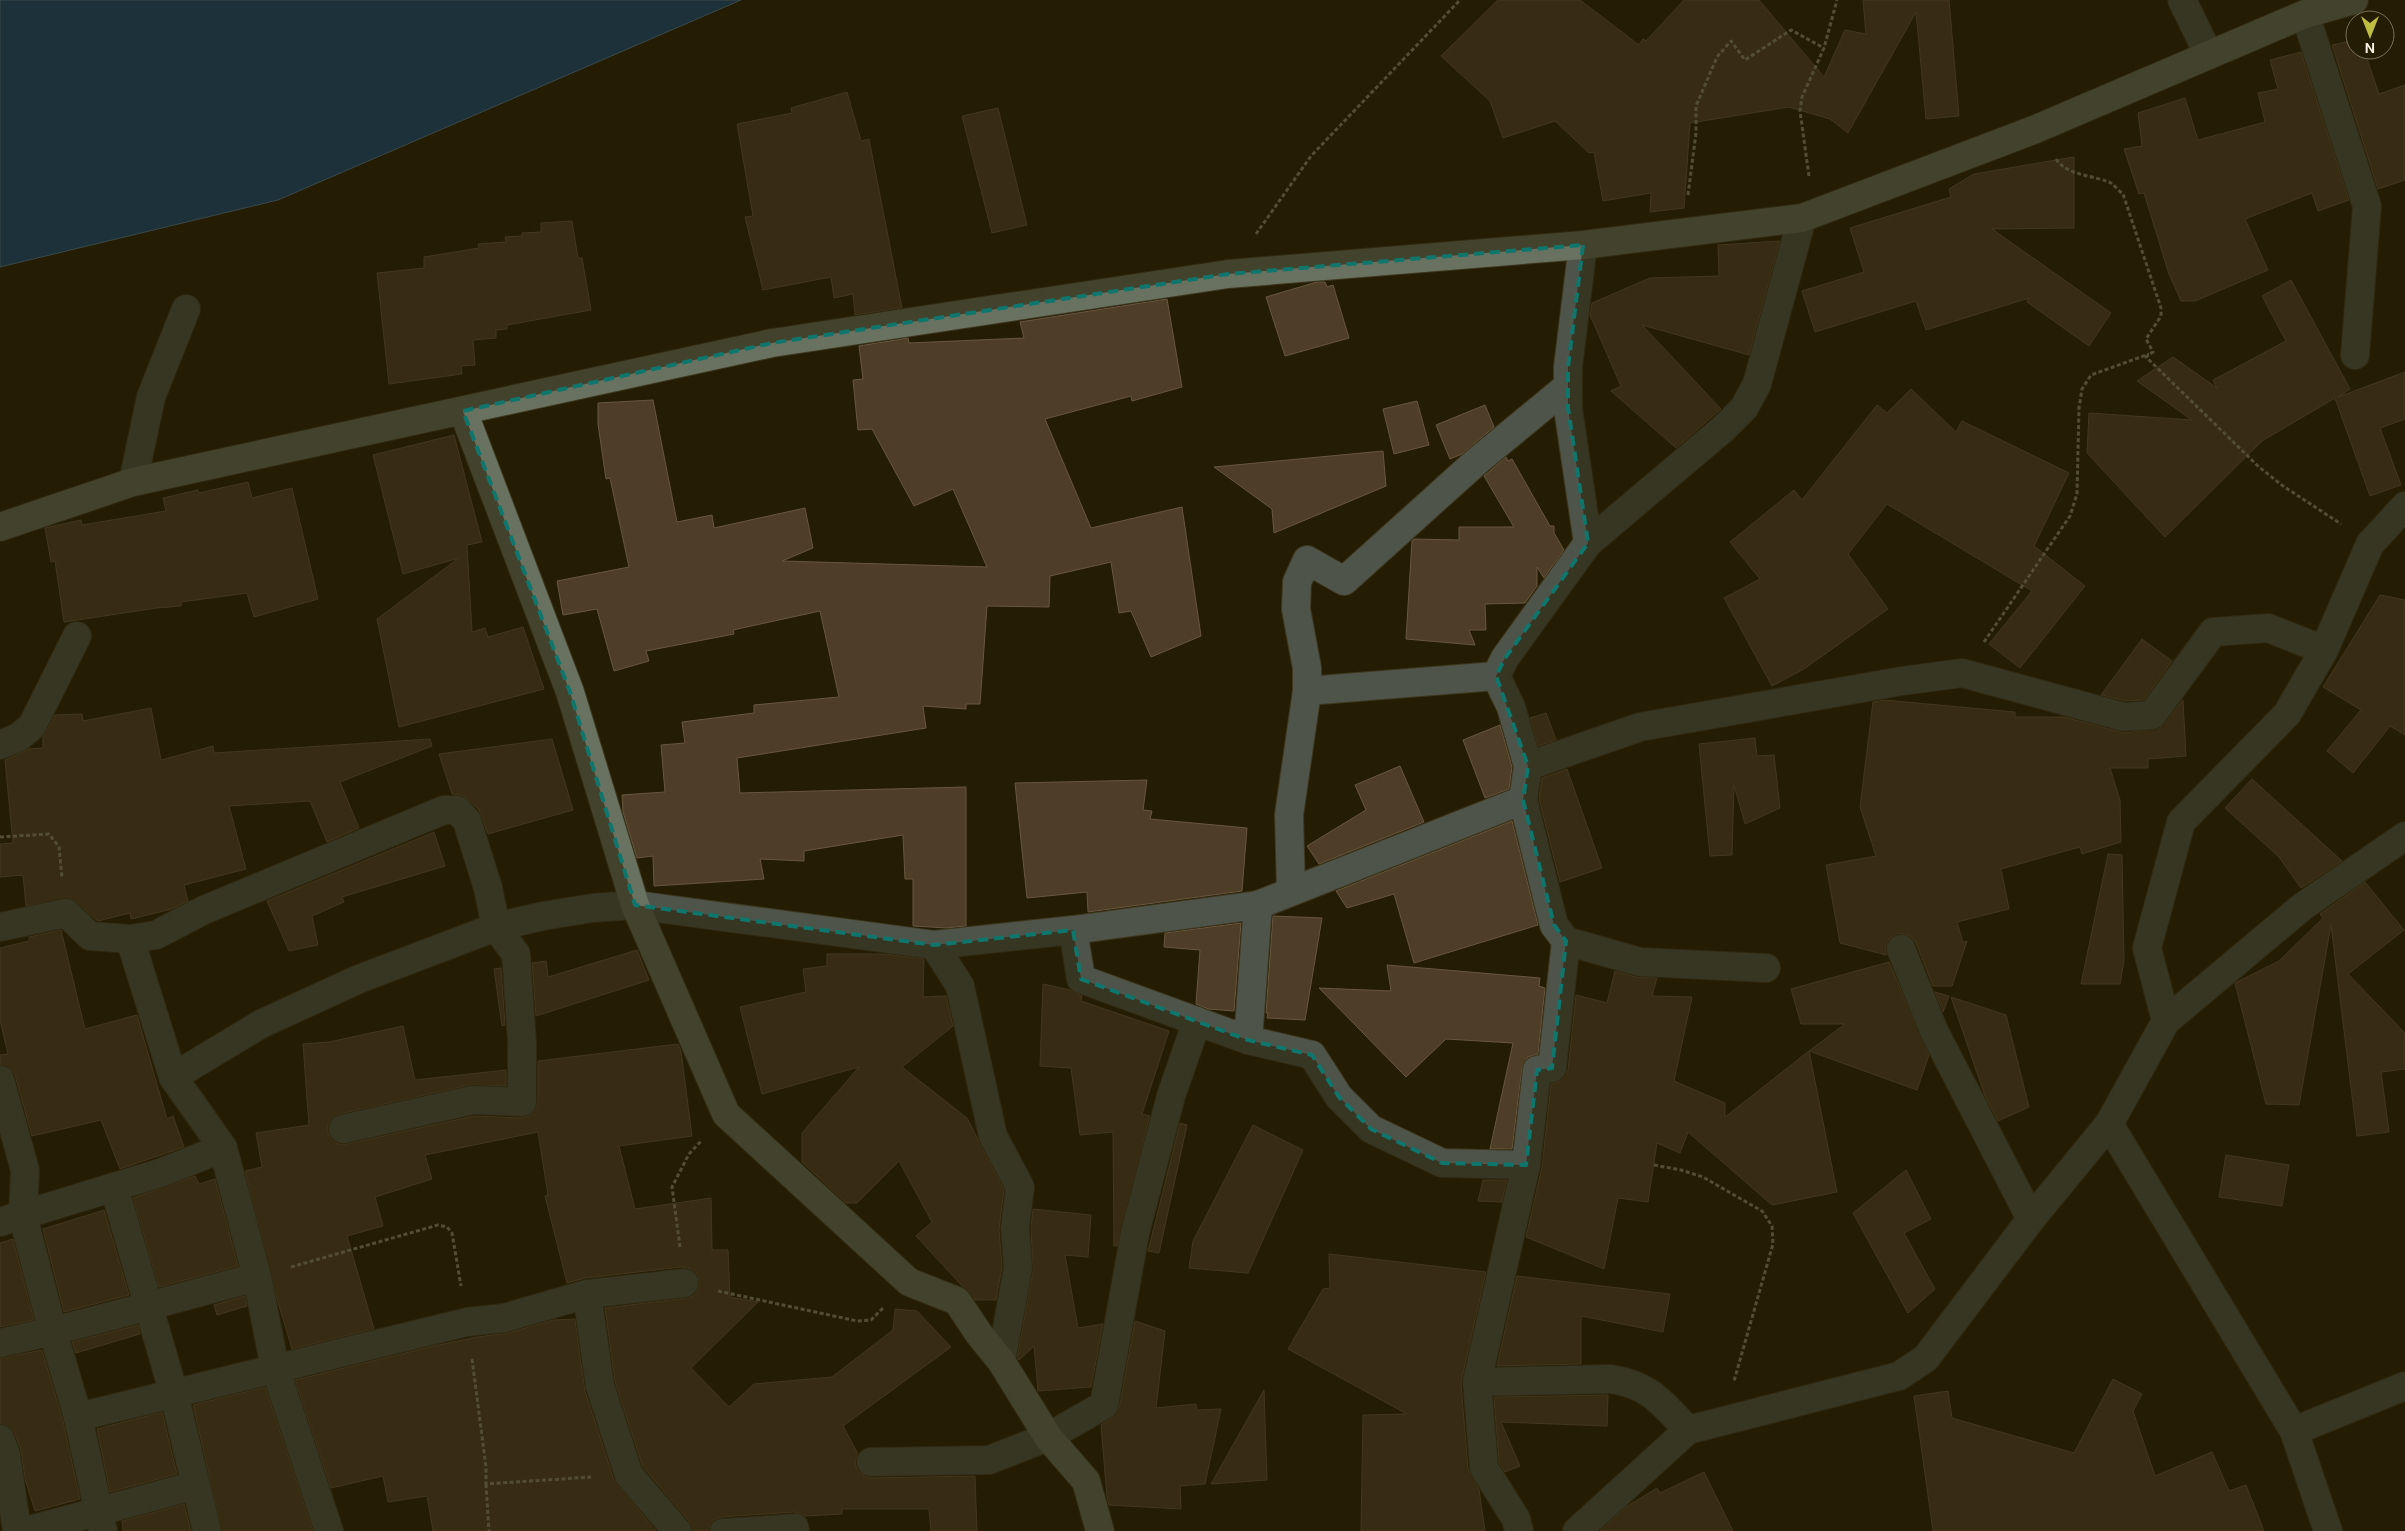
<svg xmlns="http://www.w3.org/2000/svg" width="2405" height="1531" font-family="'DM Sans',sans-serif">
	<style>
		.water { fill: #144b7d; stroke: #587d9c }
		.building { fill: #4e3e27; stroke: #68573f }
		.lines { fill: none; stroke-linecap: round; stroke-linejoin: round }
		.lane-casing { stroke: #3e371e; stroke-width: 26 }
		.street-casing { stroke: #3e371e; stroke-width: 30 }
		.secondary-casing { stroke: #3e371e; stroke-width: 30 }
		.path { stroke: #8e8773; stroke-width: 3; stroke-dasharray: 4 2.5; stroke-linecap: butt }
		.lane { stroke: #4e5449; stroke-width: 24 }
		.street { stroke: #4e5449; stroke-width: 28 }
		.secondary { stroke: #697260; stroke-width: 28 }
		.marked { fill: none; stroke: #0f766e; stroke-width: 4; stroke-dasharray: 10 6; stroke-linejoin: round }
	</style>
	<rect width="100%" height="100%" fill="#251d03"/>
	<path class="water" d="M0,0H741L278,200L0,267Z"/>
	<g class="building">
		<path d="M1498,0H1580L1639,45L1643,39L1646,41L1684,0H1759L1824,77L1845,30L1866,34L1863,0H1949L1959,116L1926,119L1916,12L1848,133L1830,119L1789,107L1690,123L1684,208L1650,212L1651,193L1603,201L1594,152L1589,153L1555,121L1503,138L1490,101L1441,56Z"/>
		<path d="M2355,40V50H2364L2379,94L2405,85V180L2378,189L2332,45Z"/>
		<path d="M2301,52L2349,200L2318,211L2312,193L2245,219L2268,270L2195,301H2181L2169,274L2144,193L2139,194L2124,149L2142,146L2138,113L2185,98L2198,140L2265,122L2258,93L2278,89L2270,60Z"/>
		<path d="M847,92L861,141L869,139L902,308L855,315L853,294L834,298L831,277L763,290L745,217L753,216L737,124L792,113L791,108Z"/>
		<path d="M998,108L1027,225L992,233L962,116Z"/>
		<path d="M2074,157V228L1992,229L2111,313L2089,346L2027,302L2029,298L1926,330L1916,301L1815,332L1802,291L1864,272L1850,228L1951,197L1949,189L1974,174Z"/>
		<path d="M572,221L578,258H582L591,310L507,325V329L496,330V338L473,340L475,365L461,366L462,374L389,384L377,273L424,268V257L479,248L478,244L506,242L505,237L522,236V233L541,232V223Z"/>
		<path d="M1780,241L1749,355L1642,325L1721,409L1676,448L1611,391L1621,386L1590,315L1592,303L1650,278L1719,276L1718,245Z"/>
		<path d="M2291,280L2350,389L2338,397L2405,372V419L2380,428L2401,485L2370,496L2335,398L2262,441L2165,537L2087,453L2089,413L2192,420L2137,381L2173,357L2217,388L2213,380L2286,341L2262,296Z"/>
		<path d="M1317,282H1325L1327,287L1333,285L1349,338L1285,356L1266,297Z"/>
		<path d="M1167,299L1182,387L1132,401L1131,396L1045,419L1091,528L1182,507L1201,636L1151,657L1131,611L1119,613L1111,562L1050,576L1049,607L987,606L980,704H966V709L923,706L926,728L737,758L740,793L966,787V926L947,928L913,926V879H905L903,835L804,851V861L760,859L764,879L654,886L653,856L637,858L623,812L622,795L665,792L661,745L685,743L682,722L754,713V705L839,697L820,611L733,630L734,634L646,651L649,661L614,671L597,609L563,615L557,581L629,567L610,478L606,479L598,424V403L653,400L677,522L712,515L714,528L805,508L813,548L782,561L987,567L953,489L914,506L872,429L858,430L853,380L863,379L859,346L908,338L909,343L1024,338L1020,322Z"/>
		<path d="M1911,389L1956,432L1962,421L2069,473L2034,546L2085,586L2020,668L1989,644L2032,591L1887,504L1848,554L1888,609L1804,669L1772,686L1724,598L1760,579L1730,542L1794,490L1802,500L1877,405L1887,413Z"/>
		<path d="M1417,401L1429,445L1394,454L1383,409Z"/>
		<path d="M1485,405L1494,427L1462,454L1450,459L1436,425Z"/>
		<path d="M454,435L482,542L467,545L472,632L485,628L488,637L523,627L544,689L399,727L377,619L459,558L403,574L373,455Z"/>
		<path d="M1383,451L1386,486L1274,533L1272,509L1214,467Z"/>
		<path d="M1506,457L1508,461L1512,459L1550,526H1554V533L1564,550L1544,578L1537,567V586L1525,603L1485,604L1486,630H1469L1475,645L1406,639L1412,541L1414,539L1459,540V527H1514L1484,476Z"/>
		<path d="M248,482L252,498L292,488L318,599L254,617L247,593L181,602V606L157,608L64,622L55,561L51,562L45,528L81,520L82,525L166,511L163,498L198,490L199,493Z"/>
		<path d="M2380,595L2405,600V735L2390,726L2353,773L2327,751L2361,710L2323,687Z"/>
		<path d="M2142,639L2172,661L2144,700L2126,701L2101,695Z"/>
		<path d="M1884,700L2015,712V717H2064L2125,733L2160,728L2183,700L2186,756L2148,759V768H2110L2120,800L2121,842L2082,854L2080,847L2001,869L2009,909L1957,922L1963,942L1967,941L1952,986H1933L1916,943L1910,936L1903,934H1896L1889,939L1886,946V955L1840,943L1826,865L1876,856L1860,807L1873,702Z"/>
		<path d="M151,708L161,760L213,746L214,753L430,739L432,746L340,782L359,828L327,842L310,801L229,806L246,869L184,885L188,901L172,909L131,919L130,913L98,921L70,898L26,906L23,875L0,877V844L13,843L5,760L29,749L43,748V737L55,715L82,714L83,721Z"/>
		<path d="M1546,713L1556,740L1538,746L1530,718Z"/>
		<path d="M1500,725L1512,767L1509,789L1485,798L1463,740Z"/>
		<path d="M1755,738L1757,756L1774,755L1780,808L1745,824L1734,785L1732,855L1710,856L1699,744Z"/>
		<path d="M552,739L573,810L488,834L479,810L464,796L452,794L439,754Z"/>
		<path d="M1400,766L1424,822L1319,864L1307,846L1366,810L1355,785Z"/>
		<path d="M1567,769L1602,868L1560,882L1539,799L1542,778Z"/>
		<path d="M2252,779L2342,861L2301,888L2279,857L2225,808Z"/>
		<path d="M1147,780L1143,810L1152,811L1150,819L1247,828L1242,891L1088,912L1087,892L1027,898L1015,783Z"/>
		<path d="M1512,821L1538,925L1414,963L1394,894L1347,908L1336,891Z"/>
		<path d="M434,832L445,866L342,897L344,902L312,916L318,945L289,951L267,901Z"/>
		<path d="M2108,854L2122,855L2124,961L2120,984H2081Z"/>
		<path d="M2365,882L2404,930L2348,974L2405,1033V1069L2381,1072L2389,1132L2357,1136L2331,925L2299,1105L2266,1104L2235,983L2279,961L2323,918L2320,914Z"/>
		<path d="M1273,916L1322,918L1305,1020L1267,1018L1268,1013H1266Z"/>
		<path d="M1241,923L1234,1011L1208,1009L1196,1004L1200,950L1164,947L1165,933Z"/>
		<path d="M61,930L85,1029L137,1015L167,1119L173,1116L184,1147L120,1169L101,1120L32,1136L15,1075L11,1069L0,1065V1055L8,1054L0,1020V948L29,941V937Z"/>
		<path d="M637,950L649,980L536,1016L532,963L546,961L548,977Z"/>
		<path d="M827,954H886L924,959L923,997L946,996L953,1026L902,1067L967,1118L1004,1190L999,1229L1002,1267L996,1300H975L916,1236L932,1222L899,1161L857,1203H846L802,1162V1133L859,1067L762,1094L740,1007L806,992L803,969L827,966Z"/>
		<path d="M1889,962L1929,1055L1917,1090L1809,1051L1845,1024H1801L1791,989Z"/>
		<path d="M1387,965L1540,978L1539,986L1545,988L1538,1054L1528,1057L1522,1068L1512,1149H1490L1513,1043L1446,1039L1406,1077L1319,988L1391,991Z"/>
		<path d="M501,968L505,1025L502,1026L494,969Z"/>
		<path d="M1615,971L1636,977L1657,978L1652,996L1692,997L1674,1081L1725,1103V1117L1809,1051L1837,1192L1772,1205L1688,1132L1680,1153L1657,1143L1648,1202L1618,1198L1604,1269L1526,1237L1542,1167L1551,1084L1561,1081L1568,1070L1576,995L1607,1003Z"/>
		<path d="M1043,984L1070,990L1082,996L1081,1001L1169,1031L1142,1114L1150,1116L1117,1246H1114L1113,1132L1080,1135L1071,1068L1040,1066Z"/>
		<path d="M1935,992L1949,996L1943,1012Z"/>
		<path d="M1951,997L2006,1015L2029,1107L1998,1121L1985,1096Z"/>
		<path d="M403,1026L415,1080L506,1070V1086L470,1085L340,1114L332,1118L328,1125V1133L331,1139L338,1144H346L474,1116L521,1118L529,1116L535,1110L538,1102V1061L678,1044L681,1051L692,1136L619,1146L635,1209L711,1198L712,1250H728L730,1297L758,1302L691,1368L729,1407L754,1384L832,1377L893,1330L895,1309L917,1311L951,1347L843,1426L858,1454L855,1462L857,1470L864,1476L871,1478L975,1476L977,1531H931L929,1509H842V1514L806,1516L795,1512L721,1517L714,1520L708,1531H692L689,1521L643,1467L615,1382L605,1308L686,1298L693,1296L698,1290L699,1281L697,1274L691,1269L682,1267L585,1278L567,1283L545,1196L548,1195L538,1132L425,1155L432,1179L375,1197L383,1226L347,1236L374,1329L292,1349L277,1299L245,1171L262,1167L256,1133L309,1125L303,1044L329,1042Z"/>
		<path d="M1180,1123L1187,1125L1159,1253L1148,1251Z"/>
		<path d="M1253,1125L1303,1150L1248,1273L1189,1268L1193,1241Z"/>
		<path d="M2226,1155L2289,1165L2282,1206L2219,1197Z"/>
		<path d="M1906,1170L1931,1219L1904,1233L1935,1289L1908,1313L1853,1213Z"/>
		<path d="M195,1176L199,1184L215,1179L238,1266L159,1287L133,1198Z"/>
		<path d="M1483,1180H1507L1502,1202L1478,1201Z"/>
		<path d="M1033,1209L1091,1215L1088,1257L1065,1255L1078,1328L1103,1324L1091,1387L1038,1391L1034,1346L1019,1360L1017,1358L1033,1271L1031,1228Z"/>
		<path d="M104,1210L129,1295L64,1312L43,1229Z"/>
		<path d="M13,1239L34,1320L0,1327V1243Z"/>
		<path d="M1329,1254L1486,1272L1461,1383L1468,1469L1479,1489L1485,1531H1361L1363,1415L1407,1414L1288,1349L1323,1289L1330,1288Z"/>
		<path d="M1517,1276L1670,1294L1663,1332L1581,1316V1364L1497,1366Z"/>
		<path d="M245,1296L247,1306L217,1315L214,1305Z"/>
		<path d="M575,1319L585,1391L614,1480L656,1531H433L427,1496L388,1502L383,1476L331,1488L295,1380L438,1345L477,1337L508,1333L553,1320Z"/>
		<path d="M1135,1321L1165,1331L1156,1408L1196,1404L1197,1410L1221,1409L1205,1484L1180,1486L1181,1509L1109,1505L1107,1497L1101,1425L1112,1418L1119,1408Z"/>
		<path d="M138,1325L140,1334L76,1353L72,1342Z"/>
		<path d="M42,1350L63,1421L80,1499L35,1511L25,1479L21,1450L15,1434L10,1427L0,1424V1358Z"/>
		<path d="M2113,1379L2142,1394L2133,1411L2155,1476L2212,1452L2229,1491L2246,1485L2264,1531H1933L1914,1396L1948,1391L1952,1418L2074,1453Z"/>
		<path d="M265,1387L313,1531H222L193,1405Z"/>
		<path d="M1264,1390L1267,1480L1211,1484Z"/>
		<path d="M1608,1395L1607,1426L1501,1422L1520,1466L1505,1472L1499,1463L1494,1397Z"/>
		<path d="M162,1412L177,1474L110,1492L97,1429Z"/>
		<path d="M1704,1472L1733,1531H1600L1626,1507L1657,1488L1660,1493Z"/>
		<path d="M184,1504L191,1531H123L122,1521Z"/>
	</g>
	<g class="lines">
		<defs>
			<path id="lane" d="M722,1531L796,1526L797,1531"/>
			<g id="street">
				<path d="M2182,0L2209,55"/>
				<path d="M2305,14L2367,206L2355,355"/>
				<path d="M1583,245L1568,367V408L1588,543"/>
				<path d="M133,482L151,397L186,309"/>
				<path d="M1496,676L1505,658L1588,543L1724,428L1744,408L1757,384L1802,218"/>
				<path d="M1496,676L1511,707L1528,766L1523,800L1554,925L1566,941L1640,962L1766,968"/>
				<path d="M1307,691L1496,676"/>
				<path d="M0,745L19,737L32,726L77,636"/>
				<path d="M1528,766L1640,727L1902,681L1962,673L2124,717L2152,715L2213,632L2268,628L2324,650"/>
				<path d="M1291,891L1289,815L1307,691V668L1296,609L1297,582L1307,560L1344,581L1476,462L1568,386"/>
				<path d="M0,927L66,913L90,936L130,939L156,935L204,910L444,810H457L467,821L488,888L496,927L516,954L522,1043V1102L473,1100L343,1129"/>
				<path d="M1073,930L1081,979L1248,1040L1312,1055L1339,1097L1371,1129L1442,1163L1526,1165"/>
				<path d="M130,939L173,1077L223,1148L257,1277L275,1368L329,1531"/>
				<path d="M934,945L960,986L993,1136L1020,1187L1015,1228L1018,1268L1001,1361"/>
				<path d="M1901,949L1934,1031L2031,1219"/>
				<path d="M2166,1021L2147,948L2181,822L2287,714L2324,650L2370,544L2405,506"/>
				<path d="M1248,1040L1258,905"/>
				<path d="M173,1077L261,1024L359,979L496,927L543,916L592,908L635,905L934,945L1073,930L1258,905L1523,800"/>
				<path d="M0,1080L25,1170L23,1216L53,1332L78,1417L103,1531"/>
				<path d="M2109,1124L2294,1431L2328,1531"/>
				<path d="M114,1187L174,1394L207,1531"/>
				<path d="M0,1222L160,1173L223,1148"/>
				<path d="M587,1294L600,1386L629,1475L677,1531"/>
				<path d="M0,1343C87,1325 171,1299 257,1277"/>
				<path d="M1477,1382L1611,1379C1650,1385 1662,1403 1688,1430"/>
				<path d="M78,1417L467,1322L504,1318L587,1294L684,1283"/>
				<path d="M2294,1431L2405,1386"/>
				<path d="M0,1439L6,1455L17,1531"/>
				<path d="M871,1462L989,1460L1048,1437L1104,1405L1135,1233L1171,1096L1197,1021"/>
				<path d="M26,1531L196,1485"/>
				<path d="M1519,1531L1516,1519L1484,1468L1477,1382L1526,1165L1537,1070L1552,1068L1566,941"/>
				<path d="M1577,1531L1688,1430L1899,1376L1926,1358L2031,1219L2109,1124L2166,1021L2302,907L2405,836"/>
			</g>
			<g id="secondary">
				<path d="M463,411L570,692L635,905L726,1114L909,1282L957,1301L979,1334L1001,1361L1048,1437L1086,1481L1100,1531"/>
				<path d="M0,527L133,482L772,343L1228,274L1583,245L1802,218L2036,129L2305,14L2354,0"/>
			</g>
		</defs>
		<use href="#lane" class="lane-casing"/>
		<use href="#street" class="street-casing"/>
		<use href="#secondary" class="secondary-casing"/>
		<g class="path">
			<path d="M2056,159C2067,176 2094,175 2111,183C2115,186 2119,191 2123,194L2161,308V316L2146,339L2153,352L2146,357L2259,467L2283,486L2341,524"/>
			<path d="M1809,176L1800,111L1802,97L1824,48L1837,0"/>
			<path d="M1688,195L1696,133V106L1717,57L1731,41L1745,60L1791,30L1824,48"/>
			<path d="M1256,234L1311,156L1460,0"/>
			<path d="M1984,642L2070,516L2077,494L2079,408L2082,389L2091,375L2149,354"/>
			<path d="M0,837L49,834L59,847L62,878"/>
			<path d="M1654,1165L1681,1170L1703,1177L1762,1211L1772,1226L1773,1244L1734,1381"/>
			<path d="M680,1247L672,1187L689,1154L702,1140"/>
			<path d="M291,1267L438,1225L447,1227L452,1233L461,1286"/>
			<path d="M718,1291L857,1321L871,1320L884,1307"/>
			<path d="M472,1359L486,1467V1484L591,1477"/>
			<path d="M486,1484L489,1531"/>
		</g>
		<use href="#lane" class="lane"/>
		<use href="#street" class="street"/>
		<use href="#secondary" class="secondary"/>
	</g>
	<path d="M0 0H2405V1531H0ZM1583,245L1568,367V408L1588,543L1505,658L1496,676L1528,766L1523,800L1554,925L1566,941L1552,1068L1537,1070L1526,1165L1442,1163L1371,1129L1339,1097L1312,1055L1248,1040L1081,979L1073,930L934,945L635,905L570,692L463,411L772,343L1228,274Z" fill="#251d03" fill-opacity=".55" fill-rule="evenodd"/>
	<path class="marked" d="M1583,245L1568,367V408L1588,543L1505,658L1496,676L1528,766L1523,800L1554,925L1566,941L1552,1068L1537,1070L1526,1165L1442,1163L1371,1129L1339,1097L1312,1055L1248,1040L1081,979L1073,930L934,945L635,905L570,692L463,411L772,343L1228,274Z"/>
	<g transform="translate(2370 35) rotate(180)"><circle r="24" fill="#251d03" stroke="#79725d"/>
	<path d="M0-4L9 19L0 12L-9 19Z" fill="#c0be41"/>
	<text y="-8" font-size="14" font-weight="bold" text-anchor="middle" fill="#f8f2e3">N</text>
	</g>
</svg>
